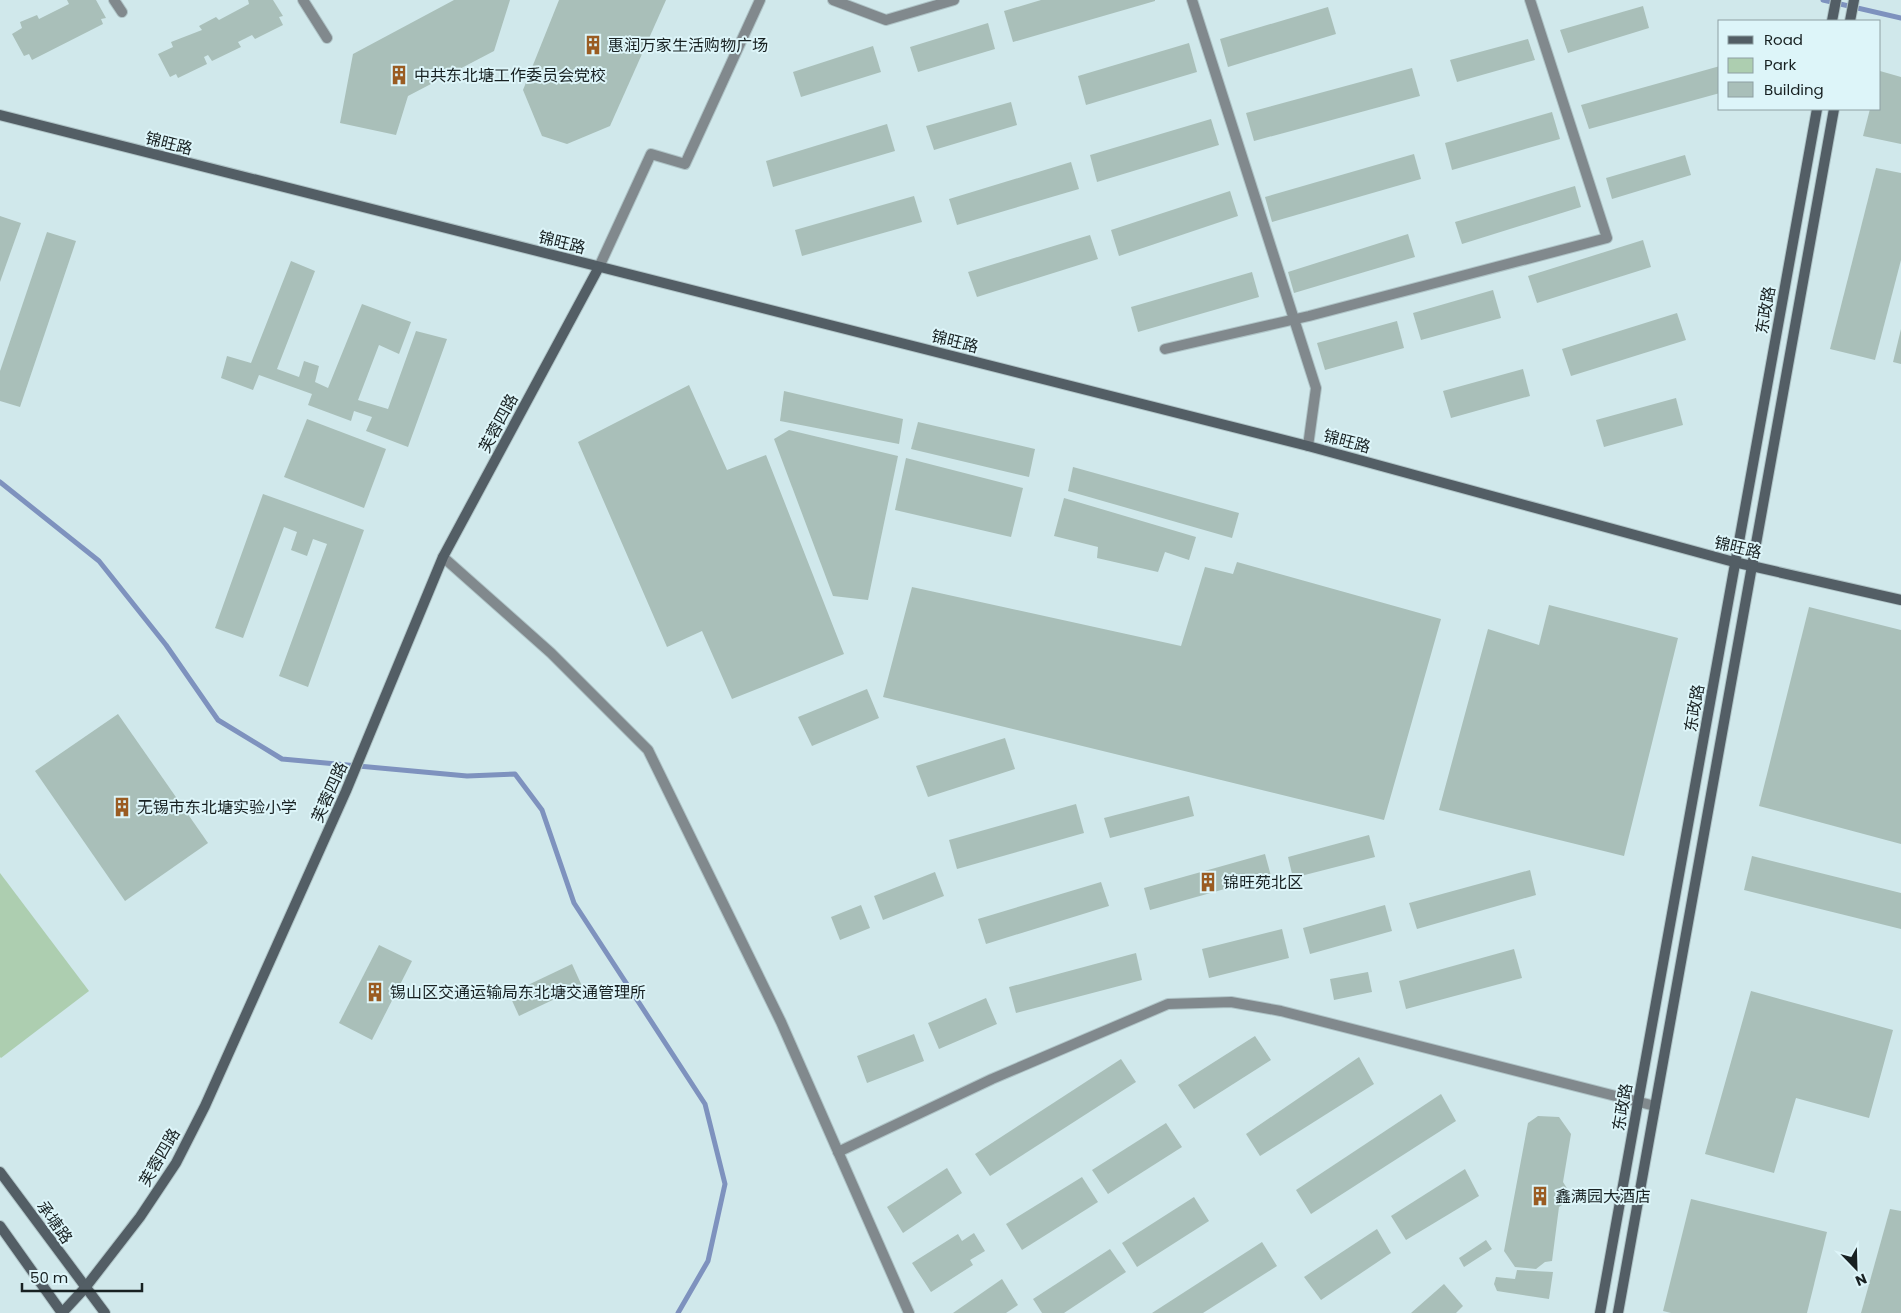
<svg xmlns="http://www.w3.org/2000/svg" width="1901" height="1313" font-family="Poppins,'Noto Sans SC',sans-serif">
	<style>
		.green { fill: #adceb0 }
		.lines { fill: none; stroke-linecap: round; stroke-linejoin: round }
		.stream { stroke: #7e92be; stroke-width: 5 }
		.building { fill: #a9bfb9 }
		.street-casing { stroke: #afc4c7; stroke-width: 12 }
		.secondary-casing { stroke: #afc4c7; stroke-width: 12 }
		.street { stroke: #81898d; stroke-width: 10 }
		.secondary { stroke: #535e65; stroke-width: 10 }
		.labels { text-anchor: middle; stroke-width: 4; stroke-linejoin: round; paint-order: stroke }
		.poi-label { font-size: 16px; fill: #182122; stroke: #ddf5f9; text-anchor: start }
		.street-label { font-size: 16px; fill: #182122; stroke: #ddf5f9 }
	</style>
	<rect width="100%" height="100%" fill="#d0e8eb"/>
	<path class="green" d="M0,873L89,991L1,1058L0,1057Z"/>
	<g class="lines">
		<g class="stream">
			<path d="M1823,0L1901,18"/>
			<path d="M0,482L99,561L166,645L218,720L282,759L467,776L515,774L542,810L574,903L705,1104L725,1184L708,1261L678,1313"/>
		</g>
	</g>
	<g class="building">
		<path d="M67,0H96L106,18L101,19L103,24L32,60L29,54L24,56L12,34L22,28L20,22L37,15L39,19L69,4Z"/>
		<path d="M248,0H273L283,16L279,17L283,25L255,39L252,35L238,42L241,47L212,61L208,55L204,57L207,64L178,78L176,74L170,77L158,54L173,47L171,42L202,30L199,26L216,17L219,20L249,4Z"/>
		<path d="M454,0H510L494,51L408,96L396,135L340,123L353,54Z"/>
		<path d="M559,0H666L610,126L567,144L542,136L523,90Z"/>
		<path d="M1041,0H1155V1L1013,42L1004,11Z"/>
		<path d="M1643,6L1649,28L1568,53L1560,30Z"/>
		<path d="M1328,7L1336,34L1228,67L1220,39Z"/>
		<path d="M988,23L995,49L918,72L910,47Z"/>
		<path d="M1528,39L1535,60L1457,82L1450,60Z"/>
		<path d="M1189,43L1197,72L1086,105L1078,76Z"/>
		<path d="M873,46L881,72L801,97L793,72Z"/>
		<path d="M1720,66V93L1589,129L1581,105Z"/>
		<path d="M1412,68L1420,96L1254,141L1246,113Z"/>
		<path d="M1880,71L1901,77V144L1863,136L1870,109H1880Z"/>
		<path d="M1011,102L1017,125L934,150L926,126Z"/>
		<path d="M1552,112L1560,139L1452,170L1445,143Z"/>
		<path d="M1211,119L1219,145L1097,182L1090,155Z"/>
		<path d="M887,124L895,151L773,187L766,161Z"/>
		<path d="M1414,154L1421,179L1272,222L1265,197Z"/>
		<path d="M1685,155L1691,175L1612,199L1606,178Z"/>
		<path d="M1071,162L1079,189L957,225L949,199Z"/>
		<path d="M1876,168L1901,173V260L1875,360L1830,349Z"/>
		<path d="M1575,186L1581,207L1462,244L1455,222Z"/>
		<path d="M1230,191L1238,216L1119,256L1111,230Z"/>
		<path d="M914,196L922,222L802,256L795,230Z"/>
		<path d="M0,216L21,223L0,282Z"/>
		<path d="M47,232L76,241L20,407L0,401V371Z"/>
		<path d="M1408,234L1415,257L1294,293L1288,272Z"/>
		<path d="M1090,235L1098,259L977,297L968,272Z"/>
		<path d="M1643,240L1651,267L1537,303L1528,276Z"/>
		<path d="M291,261L315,271L277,369L299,377L304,361L319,366L315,382L328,388L362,304L411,322L399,354L379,345L358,400L388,409L416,331L447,339L408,447L366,431L372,417L354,411L351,421L308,405L312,394L259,375L253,390L221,378L227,356L251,363Z"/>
		<path d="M1252,272L1259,297L1138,332L1131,307Z"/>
		<path d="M1493,290L1501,318L1421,340L1413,313Z"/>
		<path d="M1677,313L1686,340L1571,376L1562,349Z"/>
		<path d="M1397,321L1404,348L1325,370L1317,343Z"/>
		<path d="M1901,329V364L1893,362Z"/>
		<path d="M1523,369L1530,396L1451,418L1443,391Z"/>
		<path d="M689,385L727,470L766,455L844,654L732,699L702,631L667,647L578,442Z"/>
		<path d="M784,391L903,419L899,444L780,421Z"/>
		<path d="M1676,398L1683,425L1604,447L1596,420Z"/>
		<path d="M307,419L386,449L364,508L284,477Z"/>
		<path d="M918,422L1035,449L1029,477L911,449Z"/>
		<path d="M789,430L898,456L868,600L833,596L774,439Z"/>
		<path d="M906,458L1023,488L1011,537L895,510Z"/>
		<path d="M1073,467L1239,513L1232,538L1068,491Z"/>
		<path d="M263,494L364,530L308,687L279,676L327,544L313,539L307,556L291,550L297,532L284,527L243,638L215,628Z"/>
		<path d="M1064,498L1196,537L1189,560L1165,552L1158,572L1097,558L1098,547L1054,536Z"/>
		<path d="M1237,562L1441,619L1384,820L883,697L912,587L1181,646L1205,567L1233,574Z"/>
		<path d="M1549,605L1678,638L1624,856L1439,810L1488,629L1539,645Z"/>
		<path d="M1809,607L1901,630V844L1759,806Z"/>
		<path d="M867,689L879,718L812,746L798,717Z"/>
		<path d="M118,714L208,843L125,901L35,771Z"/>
		<path d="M1005,738L1015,769L928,797L916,766Z"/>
		<path d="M1189,796L1194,816L1110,838L1104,818Z"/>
		<path d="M1076,804L1084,833L957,869L949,840Z"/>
		<path d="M1369,835L1375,857L1293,878L1288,857Z"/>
		<path d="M1265,854L1271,876L1150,910L1144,888Z"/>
		<path d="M1752,856L1901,893V929L1744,890Z"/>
		<path d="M1530,870L1536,895L1417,929L1409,903Z"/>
		<path d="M935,872L944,896L883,920L874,896Z"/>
		<path d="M1101,882L1109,906L986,944L978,919Z"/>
		<path d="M861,905L870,928L840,940L831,917Z"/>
		<path d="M1385,905L1392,931L1310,954L1303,928Z"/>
		<path d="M1282,929L1289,958L1209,978L1202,949Z"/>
		<path d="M379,945L412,961L372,1040L339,1023Z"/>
		<path d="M1514,949L1522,978L1406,1009L1399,981Z"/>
		<path d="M1136,953L1142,980L1016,1013L1009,987Z"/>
		<path d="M572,964L582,986L519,1016L509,994Z"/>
		<path d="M1368,972L1372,992L1334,1000L1330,979Z"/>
		<path d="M1751,991L1893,1030L1869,1118L1796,1098L1774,1173L1705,1154Z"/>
		<path d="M986,998L997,1024L939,1049L928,1023Z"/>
		<path d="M914,1034L924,1061L867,1083L857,1056Z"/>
		<path d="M1255,1036L1271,1060L1194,1109L1178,1085Z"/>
		<path d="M1359,1057L1374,1084L1260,1156L1246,1134Z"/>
		<path d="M1121,1059L1136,1082L990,1176L975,1154Z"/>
		<path d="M1441,1094L1456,1121L1311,1214L1296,1190Z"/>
		<path d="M1538,1116L1559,1117L1571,1134L1563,1182L1568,1190L1565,1203L1559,1207L1552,1261L1545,1262L1536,1269L1515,1267L1504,1251L1528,1123Z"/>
		<path d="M1166,1123L1182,1147L1108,1194L1092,1170Z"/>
		<path d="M947,1168L962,1193L903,1233L887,1207Z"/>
		<path d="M1465,1169L1479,1196L1406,1240L1391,1216Z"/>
		<path d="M1082,1177L1098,1202L1022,1250L1006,1224Z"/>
		<path d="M1194,1197L1209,1221L1137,1267L1122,1243Z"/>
		<path d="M1691,1199L1827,1232L1807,1313H1671L1663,1311Z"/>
		<path d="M1890,1209L1901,1211V1313H1861Z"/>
		<path d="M1377,1229L1391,1253L1321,1300L1304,1277Z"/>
		<path d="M974,1233L985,1251L970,1260L973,1265L931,1292L912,1263L958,1234L962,1241Z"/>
		<path d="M1486,1240L1492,1249L1464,1267L1459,1258Z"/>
		<path d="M1262,1242L1277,1266L1203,1313H1152Z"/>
		<path d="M1110,1249L1126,1272L1064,1313H1042L1033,1299Z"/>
		<path d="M1517,1270L1553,1272L1549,1299L1497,1291L1494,1284L1496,1277L1515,1279Z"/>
		<path d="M1002,1279L1018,1305L1006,1313H953Z"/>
		<path d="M1444,1284L1463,1306L1456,1313H1411Z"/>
	</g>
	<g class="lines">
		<defs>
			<g id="street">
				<path d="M114,0L122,12"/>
				<path d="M303,0L327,38"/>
				<path d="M833,0L886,20L954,0"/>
				<path d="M1192,0L1316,388L1308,446"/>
				<path d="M599,267L651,154L685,164L760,0"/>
				<path d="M1165,349L1309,316L1607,238L1530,0"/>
				<path d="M443,557L551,653L648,750L781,1022L909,1313"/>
				<path d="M838,1152L992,1079L1168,1004L1231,1002L1281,1011L1655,1106"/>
			</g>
			<g id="secondary">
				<path d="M1832,21L1836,0"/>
				<path d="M1850,21L1854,0"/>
				<path d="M0,115L1308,446L1734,562L1901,600"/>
				<path d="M0,1172L105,1313"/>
				<path d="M0,1226L62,1313"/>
				<path d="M62,1313L85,1288L140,1217L176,1163L205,1106L346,791L443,557L599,267"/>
				<path d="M1600,1313L1817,109"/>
				<path d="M1618,1313L1834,109"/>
			</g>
		</defs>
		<use href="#street" class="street-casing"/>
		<use href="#secondary" class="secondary-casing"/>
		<use href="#street" class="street"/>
		<use href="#secondary" class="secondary"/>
	</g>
	<defs>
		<symbol id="building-bare" viewBox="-9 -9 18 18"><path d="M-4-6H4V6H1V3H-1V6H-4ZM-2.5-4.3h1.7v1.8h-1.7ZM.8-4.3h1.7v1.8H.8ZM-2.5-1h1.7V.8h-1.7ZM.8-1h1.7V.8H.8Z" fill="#9a5c22" stroke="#ddf5f9" stroke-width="2.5" paint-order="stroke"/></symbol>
	</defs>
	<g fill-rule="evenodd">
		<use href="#building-bare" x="579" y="31" width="28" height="28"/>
		<use href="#building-bare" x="385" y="61" width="28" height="28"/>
		<use href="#building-bare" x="108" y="793" width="28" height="28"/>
		<use href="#building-bare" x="1194" y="868" width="28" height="28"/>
		<use href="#building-bare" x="361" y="978" width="28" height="28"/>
		<use href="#building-bare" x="1526" y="1182" width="28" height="28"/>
	</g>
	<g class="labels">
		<g class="poi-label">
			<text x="608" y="51">惠润万家生活购物广场</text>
			<text x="414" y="81">中共东北塘工作委员会党校</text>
			<text x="137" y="813">无锡市东北塘实验小学</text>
			<text x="1223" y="888">锦旺苑北区</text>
			<text x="390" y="998">锡山区交通运输局东北塘交通管理所</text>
			<text x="1555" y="1202">鑫满园大酒店</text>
		</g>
		<g class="street-label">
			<text transform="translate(169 143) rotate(14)" y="6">锦旺路</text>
			<text transform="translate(562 242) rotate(14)" y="6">锦旺路</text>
			<text transform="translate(1765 310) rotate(-80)" y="6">东政路</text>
			<text transform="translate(955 341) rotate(14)" y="6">锦旺路</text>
			<text transform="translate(498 423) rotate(-62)" y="6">芙蓉四路</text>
			<text transform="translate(1347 441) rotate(15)" y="6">锦旺路</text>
			<text transform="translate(1738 547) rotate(13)" y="6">锦旺路</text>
			<text transform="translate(1694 708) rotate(-80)" y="6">东政路</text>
			<text transform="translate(329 792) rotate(-66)" y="6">芙蓉四路</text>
			<text transform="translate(1622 1107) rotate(-80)" y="6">东政路</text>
			<text transform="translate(159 1157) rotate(-60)" y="6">芙蓉四路</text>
			<text transform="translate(55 1222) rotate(54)" y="6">承塘路</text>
		</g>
	</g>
	<rect x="1718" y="20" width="162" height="90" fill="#ddf5f9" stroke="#8ea0a3"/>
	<rect x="1728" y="36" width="25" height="8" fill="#535e65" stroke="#8ea0a3"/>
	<text x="1764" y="45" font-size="15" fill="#182122">Road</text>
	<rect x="1728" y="58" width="25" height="15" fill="#adceb0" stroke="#8ea0a3"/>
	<text x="1764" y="70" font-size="15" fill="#182122">Park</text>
	<rect x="1728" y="82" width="25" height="15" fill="#a9bfb9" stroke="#8ea0a3"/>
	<text x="1764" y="95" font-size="15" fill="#182122">Building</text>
	<g transform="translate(1856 1268) rotate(157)" stroke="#ddf5f9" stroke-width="4" paint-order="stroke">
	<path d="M0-4L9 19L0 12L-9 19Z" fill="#182122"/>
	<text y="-8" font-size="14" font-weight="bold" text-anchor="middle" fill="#182122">N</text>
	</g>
	<path d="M22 1283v8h120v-8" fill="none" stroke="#182122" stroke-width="2.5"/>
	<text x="30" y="1283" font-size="15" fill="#182122" stroke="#ddf5f9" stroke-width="4" paint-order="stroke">50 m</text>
</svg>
